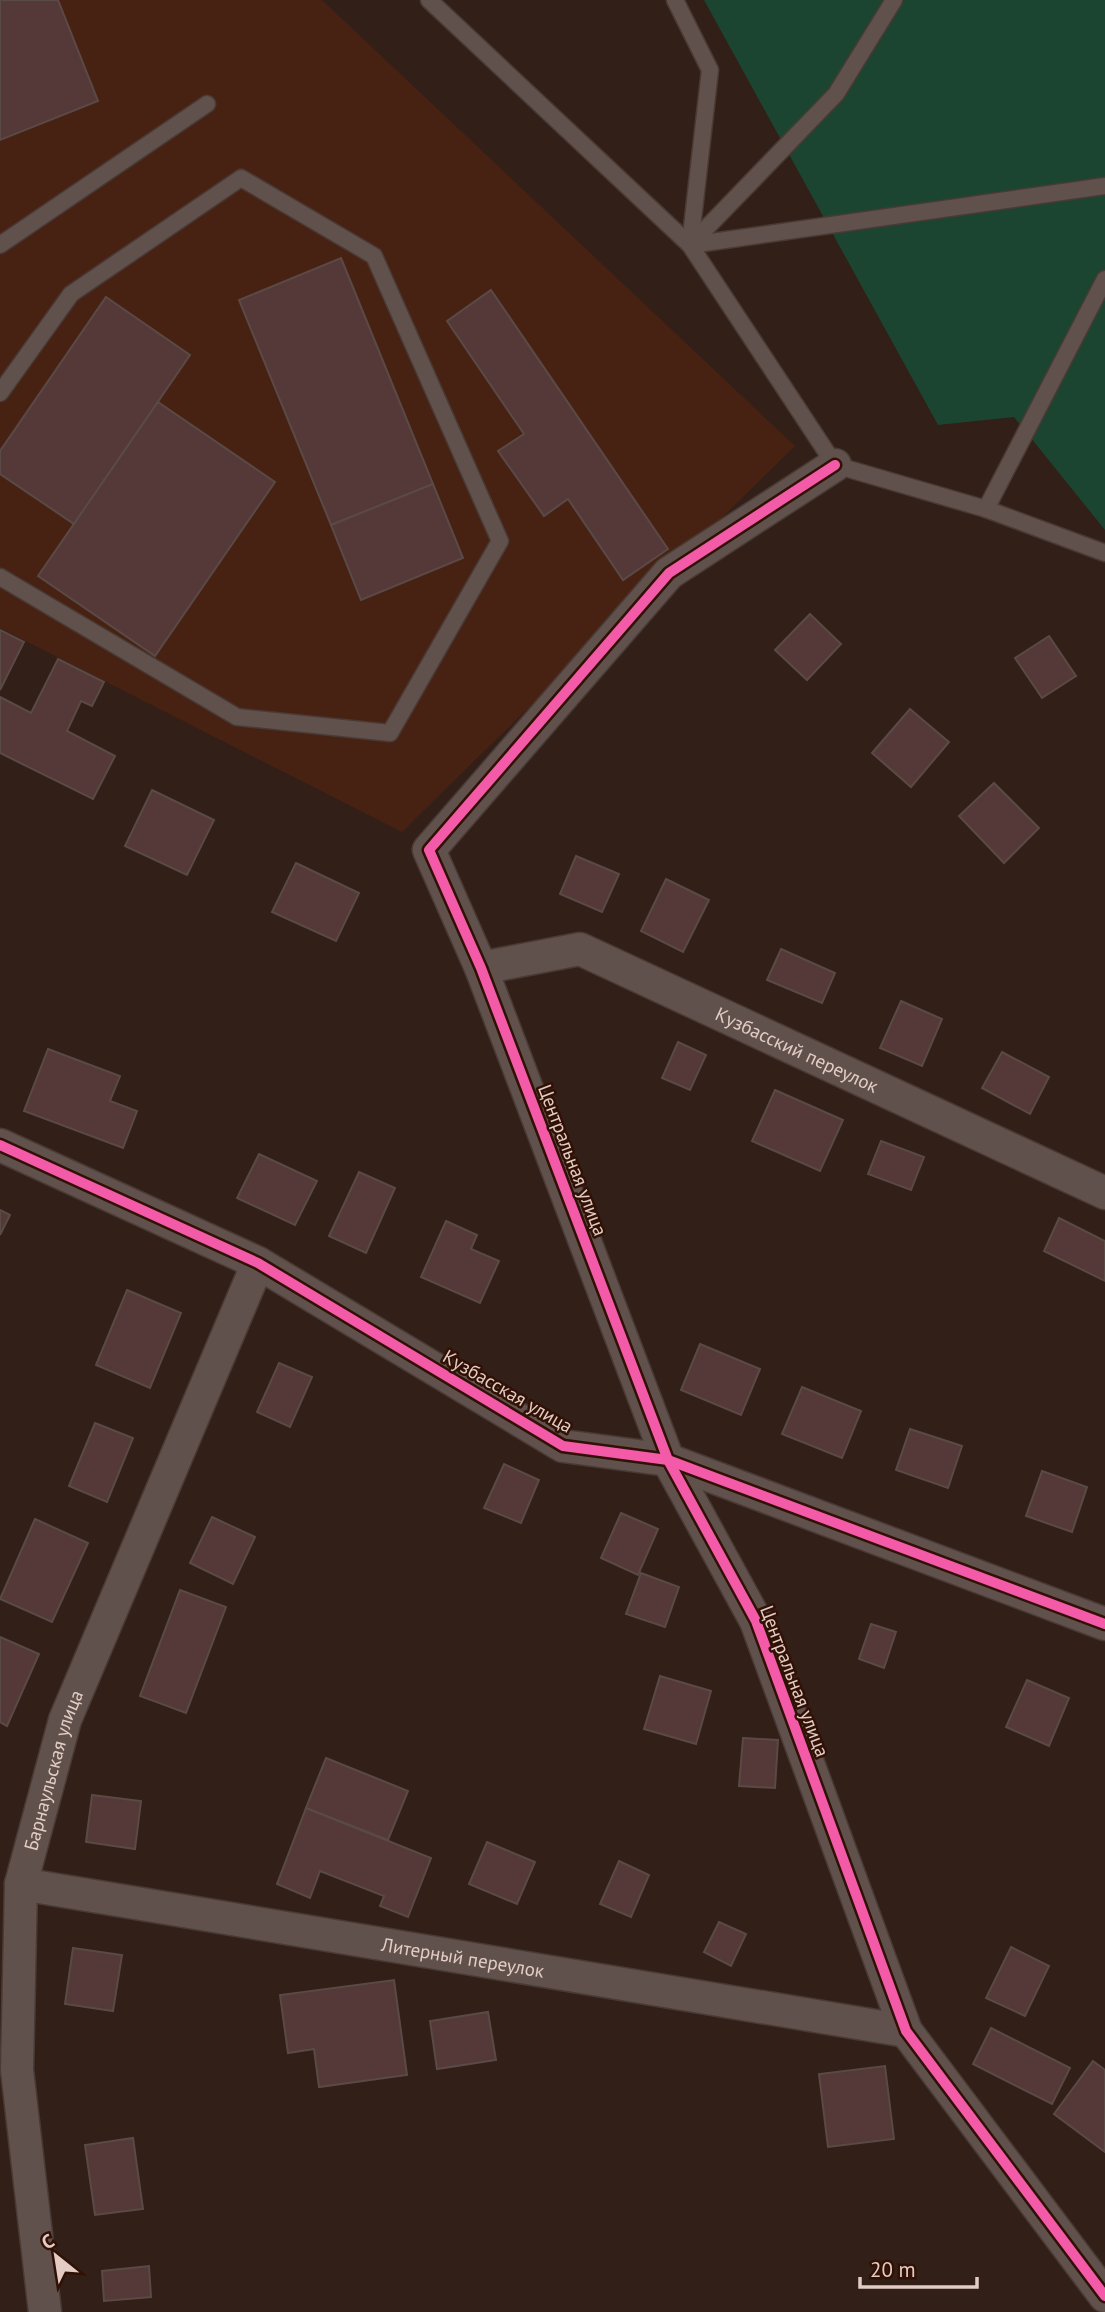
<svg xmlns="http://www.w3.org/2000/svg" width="1105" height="2312" font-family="'PT Sans',sans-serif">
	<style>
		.built { fill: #472213 }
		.green { fill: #1c4531 }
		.building { fill: #553938; stroke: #5a4a46; stroke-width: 2 }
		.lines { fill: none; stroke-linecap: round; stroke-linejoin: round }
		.lane-casing { stroke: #493a35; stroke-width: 19 }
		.street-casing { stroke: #493a35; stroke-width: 35 }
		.lane { stroke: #60514c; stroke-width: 16 }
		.street { stroke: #60514c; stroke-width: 32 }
		.cycleway-casing { stroke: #311105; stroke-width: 15 }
		.cycleway { stroke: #f35aa7; stroke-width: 10 }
		.labels { text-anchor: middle; stroke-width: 5; stroke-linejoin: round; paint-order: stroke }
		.street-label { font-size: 19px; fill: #e3ccc4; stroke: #311105 }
	</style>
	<rect width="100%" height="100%" fill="#321f18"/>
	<path class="built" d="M0,0H322L795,446L402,832L0,628Z"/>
	<path class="green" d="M704,0H1105V530L1014,417L938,425Z"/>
	<g class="building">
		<path d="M0,0H58L98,101L0,140Z"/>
		<path d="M341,258L433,484L331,525L239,300Z"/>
		<path d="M491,290L668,549L623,580L568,499L544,516L498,451L524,434L447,321Z"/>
		<path d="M106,297L190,355L74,524L0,474V451Z"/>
		<path d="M158,402L275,482L155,656L38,576Z"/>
		<path d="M433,484L463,558L361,600L331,525Z"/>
		<path d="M810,614L841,644L807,680L775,650Z"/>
		<path d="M0,630L24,642L0,690Z"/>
		<path d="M1049,636L1076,676L1042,698L1015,658Z"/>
		<path d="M58,659L104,682L92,706L81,701L67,731L115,756L93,799L0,753V697L31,713Z"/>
		<path d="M910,709L949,742L911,787L872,753Z"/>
		<path d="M994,783L1039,828L1004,863L959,816Z"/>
		<path d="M152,790L214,820L187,875L125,846Z"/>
		<path d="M576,856L619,874L602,912L560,894Z"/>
		<path d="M296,863L359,893L336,941L272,912Z"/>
		<path d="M666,879L709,900L683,952L641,931Z"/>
		<path d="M781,949L835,973L822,1003L767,980Z"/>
		<path d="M901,1001L942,1019L922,1066L880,1048Z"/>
		<path d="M678,1042L706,1055L690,1090L662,1078Z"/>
		<path d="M48,1049L120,1076L110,1101L137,1111L123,1148L24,1111Z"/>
		<path d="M1002,1052L1049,1077L1030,1114L982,1088Z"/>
		<path d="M775,1090L843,1120L820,1171L752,1141Z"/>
		<path d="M881,1141L924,1157L911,1190L868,1174Z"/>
		<path d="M259,1154L317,1181L295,1225L237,1198Z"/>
		<path d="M359,1172L395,1188L366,1253L329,1236Z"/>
		<path d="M0,1210L10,1215L0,1235Z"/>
		<path d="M1059,1218L1105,1241V1281L1044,1251Z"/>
		<path d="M446,1221L477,1235L471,1249L499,1261L480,1303L421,1277Z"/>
		<path d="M127,1290L181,1313L150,1388L96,1365Z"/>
		<path d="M700,1344L760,1369L741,1415L681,1390Z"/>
		<path d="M279,1363L312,1377L290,1427L257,1412Z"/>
		<path d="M802,1387L861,1411L842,1458L782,1434Z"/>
		<path d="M95,1423L133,1438L107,1502L69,1486Z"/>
		<path d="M910,1429L962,1446L948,1488L896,1470Z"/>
		<path d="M504,1464L539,1480L521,1523L484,1508Z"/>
		<path d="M1042,1471L1087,1487L1072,1532L1026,1516Z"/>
		<path d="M621,1513L658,1529L638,1575L601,1558Z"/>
		<path d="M212,1517L255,1537L233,1584L190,1563Z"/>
		<path d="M35,1519L88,1543L52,1622L0,1599Z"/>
		<path d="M641,1573L679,1587L665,1627L626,1614Z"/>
		<path d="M180,1590L226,1607L186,1713L140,1696Z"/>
		<path d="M871,1624L896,1632L884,1668L859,1659Z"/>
		<path d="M0,1637L39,1654L7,1726L0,1722Z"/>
		<path d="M660,1676L711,1691L696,1744L644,1729Z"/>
		<path d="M1027,1680L1069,1698L1049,1746L1006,1727Z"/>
		<path d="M743,1738L778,1740L775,1788L739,1786Z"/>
		<path d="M326,1758L408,1791L388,1840L306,1808Z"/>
		<path d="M92,1795L141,1801L135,1849L86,1842Z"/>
		<path d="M306,1808L431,1858L408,1917L380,1906L384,1896L320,1871L310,1898L277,1884Z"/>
		<path d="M487,1842L535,1862L517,1904L469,1884Z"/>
		<path d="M619,1861L649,1875L631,1917L600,1904Z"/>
		<path d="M719,1922L746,1934L731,1966L704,1952Z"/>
		<path d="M1011,1947L1049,1966L1025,2016L986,1998Z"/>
		<path d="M73,1948L122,1955L113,2011L65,2004Z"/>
		<path d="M394,1980L407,2075L319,2087L314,2049L288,2053L280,1995Z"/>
		<path d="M488,2012L496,2060L437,2069L430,2021Z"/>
		<path d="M991,2028L1070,2068L1052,2104L973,2064Z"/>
		<path d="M1093,2061L1105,2070V2152L1054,2114Z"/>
		<path d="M885,2066L894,2139L828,2147L819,2074Z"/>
		<path d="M133,2138L143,2209L95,2215L85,2145Z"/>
		<path d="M149,2266L151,2297L104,2301L102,2271Z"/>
	</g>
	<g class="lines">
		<defs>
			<g id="lane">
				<path d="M429,0L690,245L835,465L986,509L1105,553"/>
				<path d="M675,0L710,70L690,245"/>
				<path d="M0,245L207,104"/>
				<path d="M690,245L1105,186"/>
				<path d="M690,245L836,94L894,0"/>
				<path d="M0,393L71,294L241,178L374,256L500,541L390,733L237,717L0,577"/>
				<path d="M986,509L1105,279"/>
			</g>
			<g id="street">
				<path d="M835,465L669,573L429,850L481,968L668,1460L756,1621L906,2031L1105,2296"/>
				<path id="s1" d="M481,968L580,949L1105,1193"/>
				<path d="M0,1145L258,1263L563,1446L668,1460L1105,1624"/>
				<path id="s2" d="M21,1884L906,2031"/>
				<path id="s3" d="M45,2312L17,2070L21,1884L65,1720L258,1263"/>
			</g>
		</defs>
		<use href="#lane" class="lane-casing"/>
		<use href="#street" class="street-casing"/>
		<use href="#lane" class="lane"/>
		<use href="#street" class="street"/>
		<defs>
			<g id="cycleway">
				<path d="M835,465L669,573L429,850L481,968L668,1460L756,1621L906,2031L1105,2296"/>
				<path d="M0,1145L258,1263L563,1446L668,1460L1105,1624"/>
			</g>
		</defs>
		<use href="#cycleway" class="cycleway-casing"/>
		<use href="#cycleway" class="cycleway"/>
	</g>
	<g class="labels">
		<g class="street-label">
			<text dy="7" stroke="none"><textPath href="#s1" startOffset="340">Кузбасский переулок</textPath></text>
			<text transform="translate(573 1160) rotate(69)" y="7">Центральная улица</text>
			<text transform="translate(508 1391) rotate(30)" y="7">Кузбасская улица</text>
			<text transform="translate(795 1681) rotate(69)" y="7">Центральная улица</text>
			<text dy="7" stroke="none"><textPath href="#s3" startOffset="548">Барнаульская улица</textPath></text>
			<text dy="7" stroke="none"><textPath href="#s2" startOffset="448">Литерный переулок</textPath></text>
		</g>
	</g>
	<g transform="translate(56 2256) rotate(330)" stroke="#311105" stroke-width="5" paint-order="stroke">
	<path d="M0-5L12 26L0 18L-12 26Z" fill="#e3ccc4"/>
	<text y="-10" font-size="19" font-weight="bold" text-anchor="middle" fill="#e3ccc4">С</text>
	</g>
	<path d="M860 2277v10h117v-10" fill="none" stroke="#e3ccc4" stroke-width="3.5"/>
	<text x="870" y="2277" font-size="21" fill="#e3ccc4" stroke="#311105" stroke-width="5" paint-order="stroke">20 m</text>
</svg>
